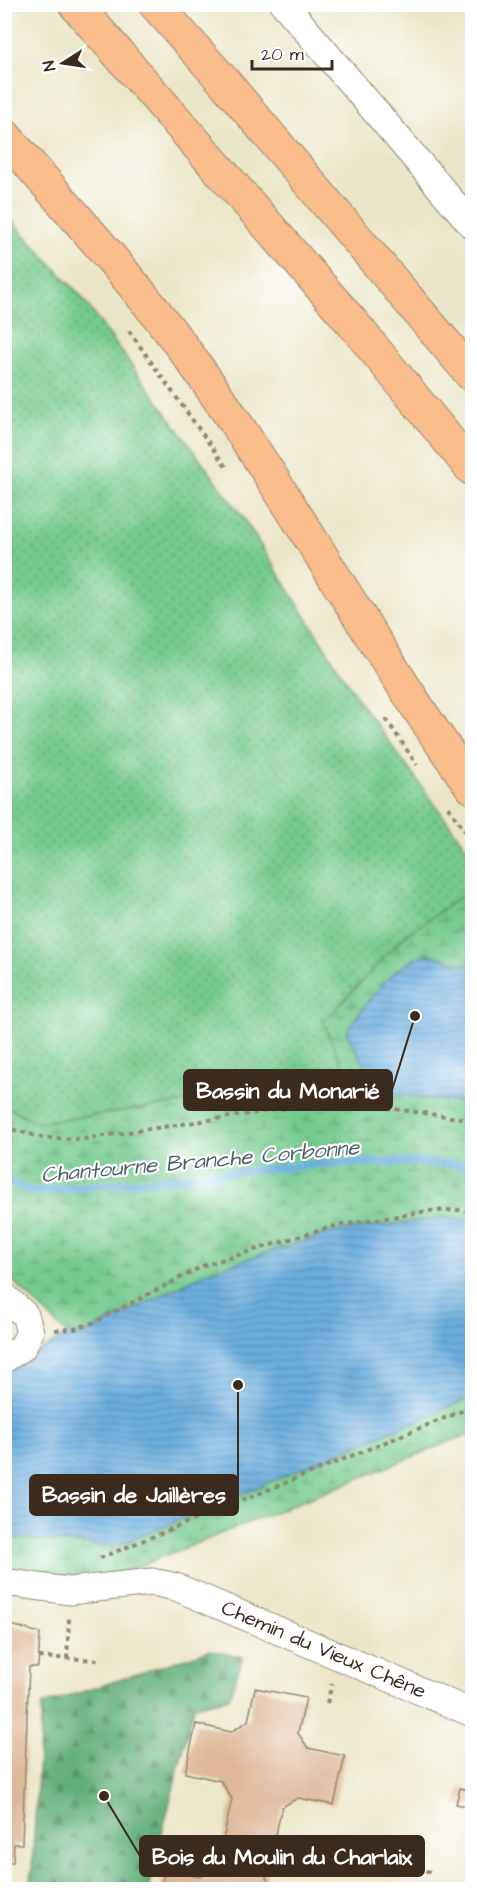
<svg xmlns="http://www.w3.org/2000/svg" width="477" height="1894" font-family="'Architects Daughter',sans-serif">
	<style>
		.grass { fill: url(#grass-dots); stroke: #587a56; stroke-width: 1.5 }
		.forest { fill: url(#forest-firs); stroke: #4d6c4c; stroke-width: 1.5 }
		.wetland { fill: url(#wetland-marsh); stroke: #587a56; stroke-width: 1.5 }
		.water { fill: url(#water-rules); stroke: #526c7e; stroke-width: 1.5 }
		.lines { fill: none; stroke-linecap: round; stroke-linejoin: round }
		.stream { stroke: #69aedf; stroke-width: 8 }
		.building { fill: #deb799 }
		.minor-casing { stroke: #938872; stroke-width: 29 }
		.major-casing { stroke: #938872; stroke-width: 35 }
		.highway-casing { stroke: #938872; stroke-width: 35 }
		.path { stroke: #938872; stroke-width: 4; stroke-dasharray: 4.5 4.5; stroke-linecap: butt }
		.minor { stroke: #fff; stroke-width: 27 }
		.major { stroke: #fabc8b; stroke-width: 33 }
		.highway { stroke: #fabc8b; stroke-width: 33 }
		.labels { text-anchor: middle; stroke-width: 4.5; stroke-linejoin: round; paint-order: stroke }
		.street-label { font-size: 21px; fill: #3b2a1e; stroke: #fff }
		.water-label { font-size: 22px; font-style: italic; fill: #4d5f6b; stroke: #fff }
		.leader { fill: none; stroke: #3b2a1e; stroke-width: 2 }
		.callout-dot { fill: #3b2a1e; stroke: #fff; stroke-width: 2 }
		.callout { fill: #3b2a1e; stroke: #3b2a1e; stroke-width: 2 }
		.callout-label { font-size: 22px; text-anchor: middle; font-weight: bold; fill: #fff }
	</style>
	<defs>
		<pattern id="grass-dots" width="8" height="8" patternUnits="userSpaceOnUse" patternTransform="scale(1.5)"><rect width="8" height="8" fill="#74ca8e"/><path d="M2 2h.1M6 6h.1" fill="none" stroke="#60a473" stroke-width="1.8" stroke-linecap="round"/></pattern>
		<pattern id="forest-firs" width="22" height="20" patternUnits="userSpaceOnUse" patternTransform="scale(1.5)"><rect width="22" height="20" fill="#5fae79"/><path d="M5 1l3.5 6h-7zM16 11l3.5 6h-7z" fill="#508e63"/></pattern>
		<pattern id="wetland-marsh" width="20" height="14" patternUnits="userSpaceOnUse" patternTransform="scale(1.5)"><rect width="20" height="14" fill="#74ca8e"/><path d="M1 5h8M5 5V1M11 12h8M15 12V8" fill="none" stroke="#60a473"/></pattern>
		<pattern id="water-rules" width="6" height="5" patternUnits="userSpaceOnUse" patternTransform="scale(1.5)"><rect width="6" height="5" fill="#69aedf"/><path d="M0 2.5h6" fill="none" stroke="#588eb4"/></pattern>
	</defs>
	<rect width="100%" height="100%" fill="#fff"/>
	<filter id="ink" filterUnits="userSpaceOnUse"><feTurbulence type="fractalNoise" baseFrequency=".0167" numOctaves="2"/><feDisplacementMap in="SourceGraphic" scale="12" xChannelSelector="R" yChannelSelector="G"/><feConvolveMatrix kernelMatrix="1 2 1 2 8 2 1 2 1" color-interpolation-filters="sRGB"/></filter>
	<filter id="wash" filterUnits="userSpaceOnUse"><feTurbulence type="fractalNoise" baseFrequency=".008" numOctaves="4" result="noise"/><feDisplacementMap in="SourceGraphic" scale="24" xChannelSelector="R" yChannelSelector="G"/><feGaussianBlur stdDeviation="1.35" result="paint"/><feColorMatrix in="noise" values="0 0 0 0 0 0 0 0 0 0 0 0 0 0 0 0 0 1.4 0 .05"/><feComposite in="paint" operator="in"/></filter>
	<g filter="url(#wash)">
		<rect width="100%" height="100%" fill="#ebe5c7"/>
		<path class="grass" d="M4,212L80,295L244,519L359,701L472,855V889L405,936L351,1083L287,1088L38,1123L5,1106Z"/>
		<path class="forest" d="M210,1650L243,1657L229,1698L194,1706L148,1889H34L31,1886L42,1705Z"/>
		<path class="wetland" d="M472,889V1433L73,1593L5,1565V1373L67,1334L5,1273L4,1106L38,1123L287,1088L350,1083L323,1022L405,936Z"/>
		<g class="water">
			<path d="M428,954L472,967V1104L380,1093L346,1032C366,1003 392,963 428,954Z"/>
			<path d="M449,1217L472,1221V1397L115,1547L5,1537V1373L67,1334H85L210,1271L332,1232Z"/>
		</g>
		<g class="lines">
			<path class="stream" d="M4,1179L31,1192L319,1164L408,1162L472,1165"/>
		</g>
		<g id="blocks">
			<g class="building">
				<path d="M4,1623L40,1633L38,1667H29L22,1844H14L13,1862H4Z"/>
				<path d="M255,1688L306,1698L298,1733L308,1748L345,1756L334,1805L298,1798L282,1807L266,1878L274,1890H160L165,1870L200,1877L217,1867L232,1799L221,1781L185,1773L196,1724L231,1732L248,1721Z"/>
				<path d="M460,1788L472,1791L470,1807L456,1804Z"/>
			</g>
		</g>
	</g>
	<g filter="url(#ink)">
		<use href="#blocks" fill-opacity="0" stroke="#938872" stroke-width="1.5"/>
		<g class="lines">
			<defs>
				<g id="minor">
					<path d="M284,4L472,225"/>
					<path d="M4,1296L25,1315L30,1332L22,1348L4,1359"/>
					<path d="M4,1582L69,1591L152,1582L176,1587L472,1713"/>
				</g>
				<path id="major" d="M4,135C70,211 138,285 196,366C294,502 374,650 472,787"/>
				<g id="highway">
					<path d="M75,4L356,327L472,469"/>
					<path d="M155,4L226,84L472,375"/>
				</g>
			</defs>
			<use href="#minor" class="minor-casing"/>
			<use href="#major" class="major-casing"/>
			<use href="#highway" class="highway-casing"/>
			<g class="path">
				<path d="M129,331L226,467"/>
				<path d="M386,719L417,765"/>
				<path d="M448,807L472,841"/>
				<path d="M4,1127L44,1138L83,1139L315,1104L366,1105L472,1120"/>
				<path d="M55,1330L75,1329L95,1322L205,1265L330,1227L428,1211L459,1210L472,1212"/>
				<path d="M100,1558L472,1407"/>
				<path d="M39,1657L99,1660"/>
				<path d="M67,1659L69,1618"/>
				<path d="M327,1703L332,1684"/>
				<path d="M364,1858L430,1872"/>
			</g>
			<use href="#minor" class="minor"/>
			<use href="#major" class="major"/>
			<use href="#highway" class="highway"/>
		</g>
	</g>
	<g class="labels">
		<g class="street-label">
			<text transform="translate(324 1649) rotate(23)" y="7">Chemin du Vieux Chêne</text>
		</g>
		<g class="water-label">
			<text transform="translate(200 1160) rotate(-5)" y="8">Chantourne Branche Corbonne</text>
		</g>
	</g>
	<path class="leader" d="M415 1016L392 1090M238 1385L238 1495M104 1796L140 1856"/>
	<g class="callout-dot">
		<circle cx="415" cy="1016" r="6"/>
		<circle cx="238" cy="1385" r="6"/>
		<circle cx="104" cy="1796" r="6"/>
	</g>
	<g class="callout">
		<rect x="184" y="1070" width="208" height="40" rx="6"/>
		<rect x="30" y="1475" width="208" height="40" rx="6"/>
		<rect x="140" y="1836" width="284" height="40" rx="6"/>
	</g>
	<g class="callout-label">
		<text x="288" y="1098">Bassin du Monarié</text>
		<text x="134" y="1502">Bassin de Jaillères</text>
		<text x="282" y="1864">Bois du Moulin du Charlaix</text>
	</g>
	<rect width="477" height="1894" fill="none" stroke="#fff" stroke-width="24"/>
	<g transform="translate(63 63) rotate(258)" stroke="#ffffff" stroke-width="4.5" paint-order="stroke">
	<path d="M0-4.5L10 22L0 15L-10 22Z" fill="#3b2a1e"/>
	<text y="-9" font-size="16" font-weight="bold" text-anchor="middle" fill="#3b2a1e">N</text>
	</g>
	<path d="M252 60v9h80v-9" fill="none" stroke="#3b2a1e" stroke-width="3"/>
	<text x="261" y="60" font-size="18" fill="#3b2a1e" stroke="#ffffff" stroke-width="4.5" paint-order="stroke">20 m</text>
</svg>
